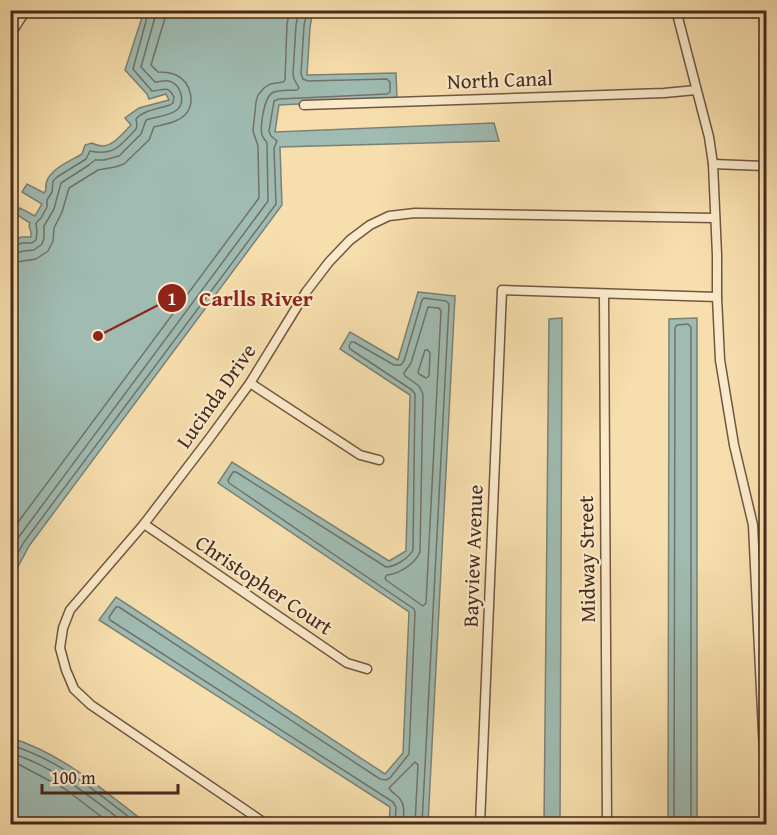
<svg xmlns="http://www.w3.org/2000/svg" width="777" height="835" font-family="'Gentium Book Plus',serif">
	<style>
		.water { fill: #9fbbb2; stroke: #7c8176; stroke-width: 1.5 }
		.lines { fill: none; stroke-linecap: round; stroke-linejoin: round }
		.shore { stroke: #737268; stroke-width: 1.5 }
		.street-casing { stroke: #735641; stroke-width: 11 }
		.street { stroke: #faeaca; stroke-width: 8 }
		.labels { text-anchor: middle; stroke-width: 4.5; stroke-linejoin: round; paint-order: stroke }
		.street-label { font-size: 21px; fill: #47291d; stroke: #faeaca }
		.leader { fill: none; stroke: #8f2418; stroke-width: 2 }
		.callout-dot { fill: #8f2418; stroke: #faeaca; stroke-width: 2 }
		.mark-label { font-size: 18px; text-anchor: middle; font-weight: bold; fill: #fff }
		.callout-label { font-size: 22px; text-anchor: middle; font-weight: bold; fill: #8f2418; stroke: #faeaca; stroke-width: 4.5; stroke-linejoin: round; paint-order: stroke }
	</style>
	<rect width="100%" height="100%" fill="#f7dfad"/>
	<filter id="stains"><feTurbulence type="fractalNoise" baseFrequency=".00333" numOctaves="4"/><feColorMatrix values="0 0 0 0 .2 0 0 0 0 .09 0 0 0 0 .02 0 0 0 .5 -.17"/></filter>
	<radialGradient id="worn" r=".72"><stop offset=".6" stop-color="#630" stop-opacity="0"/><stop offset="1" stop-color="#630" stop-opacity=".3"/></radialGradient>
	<g class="water">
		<path d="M144,11H313L310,27L307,75L396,73L397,99L279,105L275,132L494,123L499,141L280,147L282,205L29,546L11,580V243L21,237H31V232L29,226L30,223L16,214L20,208L35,216L42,204L22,192L27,184L44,193L46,190C43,171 69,162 82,154L85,145L92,143C109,153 120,136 131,125L125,118L139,108L169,100L166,94L149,99L147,94L125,70Z"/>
		<path d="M418,292L455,296L428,824H389L390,807L99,620L116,597L385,774L403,753L409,612L218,483L232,462L389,561L406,551L410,395L340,349L350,332L398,360Z"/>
		<path d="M562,318L560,824H544L549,319Z"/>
		<path d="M697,318V824H668L669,319Z"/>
		<path d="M11,738C61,753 102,789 142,820L145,818L152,824H11Z"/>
	</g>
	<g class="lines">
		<g class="shore">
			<path d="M10,247L22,243H32L36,240L37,232L36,223L41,218L47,207V200L52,192L53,181L57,177L86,159L90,151C114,156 120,146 136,129L137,125L136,119C144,110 158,109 170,105L173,103L174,97C167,84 163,91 152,91L133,69L149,10"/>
			<path d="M10,254L24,251L34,250L42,244L44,238V226L54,209L61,183L89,165L95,160H104L119,156L141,134L146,120C155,117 171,116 178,109C186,100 180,84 169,81C164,80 159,82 155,82L141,67L157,10"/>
			<path d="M10,263L36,259L48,251L53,241L54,228L62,212L69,188L98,170L115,167L124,164L149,140L154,127C164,124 177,123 185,115C196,103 191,82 176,75C170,72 164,72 158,72L151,65L165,18L166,10"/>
			<path d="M428,307L439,308L441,311L426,603L423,606L386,580L385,578L387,575C399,574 415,564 420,552L423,394L419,386L405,376L404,373L411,363Z"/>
			<path d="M425,350H428L430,353L429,376L426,378L419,374L418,372Z"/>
			<path d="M10,533L259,198L258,146L253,131L256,102L258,95L264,88L270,84L283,82L285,80L287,24L290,10"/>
			<path d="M10,551L18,538L268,201L267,143C266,141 263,138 262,135C260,126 264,98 272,93C279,89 289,91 297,90L299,88L294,79L293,74L296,25L299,10"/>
			<path d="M10,567L24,542L276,204L274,148L277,141L271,136L269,131L274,101L279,99L387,94L390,92V82L387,79L308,81L303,79L301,74L304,26L307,10"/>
			<path d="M10,745C59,759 99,794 138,824"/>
			<path d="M10,753C53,765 91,798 126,824"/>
			<path d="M10,762L20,765L65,789L111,824"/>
			<path d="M395,824L396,807L393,802L110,620L109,617L116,607H119L380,779L386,780L390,778L409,754L415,613L414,609L229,483L228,480L233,472H236L386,567C395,567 409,558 413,550L415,394L412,390L350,349L349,346L351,342H354L394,365H401L404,361L422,300L424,298L446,301L449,304L422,824"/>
			<path d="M403,824C403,816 406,806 400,799C397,795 392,793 389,788L415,762L418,765L415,824"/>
			<path d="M674,824L675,328L677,325L688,324L691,327V824"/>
		</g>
		<defs>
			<g id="street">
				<path d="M676,10L709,137L713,164L717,255V297L720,360L734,445L753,525L766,794"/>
				<path d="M317,11L372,10"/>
				<path d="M10,35L26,10"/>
				<path d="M304,105L664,93L696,90"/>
				<path d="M713,164L766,166"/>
				<path d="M604,294L607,824"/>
				<path d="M250,383L360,455L379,460"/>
				<path d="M144,524L347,663L367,669"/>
				<path d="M266,824L91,705L74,689L66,670L60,648L63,628L70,610L144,524L209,439L250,383L306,292L329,262L350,240L370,225L389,216L415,213L715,218"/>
				<path d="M480,824L502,290L717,297"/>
			</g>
		</defs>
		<use href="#street" class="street-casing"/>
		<use href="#street" class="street"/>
	</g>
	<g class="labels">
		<g class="street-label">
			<text transform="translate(500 80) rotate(-2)" y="7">North Canal</text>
			<text transform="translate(216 396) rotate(-55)" y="7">Lucinda Drive</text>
			<text transform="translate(473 556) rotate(-88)" y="7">Bayview Avenue</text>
			<text transform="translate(587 559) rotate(-91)" y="7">Midway Street</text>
			<text transform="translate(264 585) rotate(34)" y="7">Christopher Court</text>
		</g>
	</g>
	<path class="leader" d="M98 336L172 298"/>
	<g class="callout-dot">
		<circle cx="98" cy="336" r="6"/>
		<circle cx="172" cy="298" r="15"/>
	</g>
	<g class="mark-label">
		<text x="172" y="305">1</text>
	</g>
	<g class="callout-label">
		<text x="256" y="306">Carlls River</text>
	</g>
	<rect width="777" height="835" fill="none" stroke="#f7dfad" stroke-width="36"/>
	<rect x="12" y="12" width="753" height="811" fill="none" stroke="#47291d" stroke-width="3"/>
	<rect x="18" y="18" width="741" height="799" fill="none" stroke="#47291d" stroke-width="1.5"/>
	<path d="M42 784v9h136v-9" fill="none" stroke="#47291d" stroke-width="3"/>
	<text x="51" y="784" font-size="18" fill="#47291d" stroke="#faeaca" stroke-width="4.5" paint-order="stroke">100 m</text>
	<rect width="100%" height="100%" filter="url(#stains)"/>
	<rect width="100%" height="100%" fill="url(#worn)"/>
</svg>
